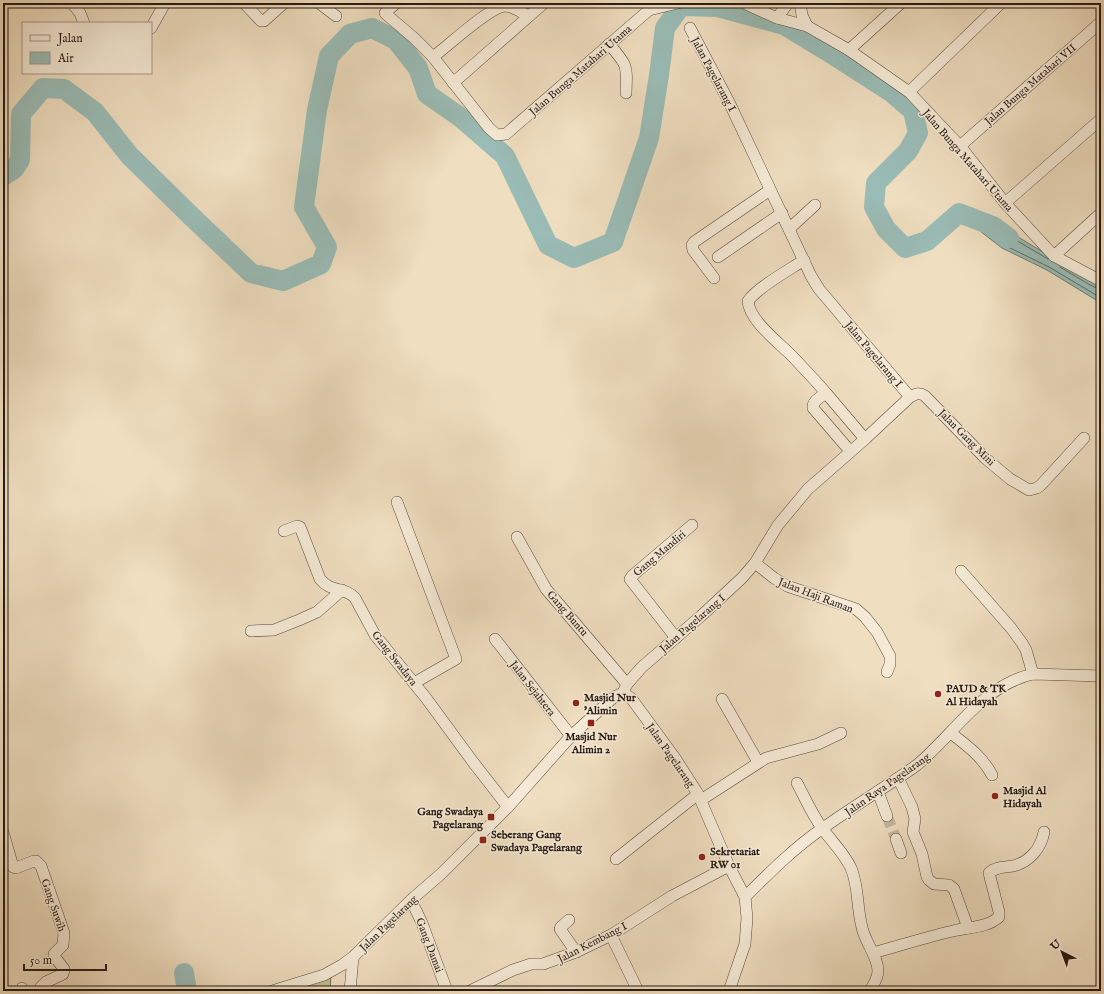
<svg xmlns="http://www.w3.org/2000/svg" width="1104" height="994" font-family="'IM FELL English',serif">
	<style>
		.green { fill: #bfc08e; stroke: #736d50 }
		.water { fill: #9abcb6; stroke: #6c7b75 }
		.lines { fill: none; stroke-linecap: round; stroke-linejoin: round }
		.shore { stroke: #606b64; stroke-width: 1 }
		.river { stroke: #9abcb6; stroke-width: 20 }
		.minor-tunnel { stroke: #c7b79d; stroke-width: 11; stroke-dasharray: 11 5.5; stroke-linecap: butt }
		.minor-casing { stroke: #594b3e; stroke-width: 12 }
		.minor { stroke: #f5ead6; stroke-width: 11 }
		.poi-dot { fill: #8f2418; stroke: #f5ead6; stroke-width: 1.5 }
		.labels { text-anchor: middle; stroke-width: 3; stroke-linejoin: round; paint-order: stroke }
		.street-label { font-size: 11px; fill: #271a13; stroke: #f5ead6 }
		.poi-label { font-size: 11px; font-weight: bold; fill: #271a13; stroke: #f5ead6; text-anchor: start }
	</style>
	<rect width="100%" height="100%" fill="#efdec0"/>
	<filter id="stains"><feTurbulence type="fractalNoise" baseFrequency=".005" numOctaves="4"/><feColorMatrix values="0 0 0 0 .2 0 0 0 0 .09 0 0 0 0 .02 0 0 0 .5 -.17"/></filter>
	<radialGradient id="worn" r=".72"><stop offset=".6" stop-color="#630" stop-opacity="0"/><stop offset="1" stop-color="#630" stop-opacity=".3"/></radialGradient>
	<path class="green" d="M331,974L330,991H276Z"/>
	<path class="water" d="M990,220L1101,287V303L1047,270L1002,248L980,231Z"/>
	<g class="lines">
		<g class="shore">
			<path d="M1048,259L992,226H990L987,230V232L1004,245L1049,267L1101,298"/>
			<path d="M1060,267L1090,285L1101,290"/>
		</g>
		<g class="river">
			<path d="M3,176L14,169L20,160L21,114L43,88L64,89L95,112L129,155L190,215L251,273L283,281L321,264L327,247L304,207L317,110L329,56L350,34L372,28L396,40L418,68L427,94L460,117L505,156L548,245L574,258L613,242L649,138L659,75L665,28L681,6L718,7L784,25L835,56L891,92L913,111L918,133L908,151L876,183L874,207L886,229L905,248L927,241L959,213L993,226L1009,238"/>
			<path d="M184,973L187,991"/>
		</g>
		<path class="minor-tunnel" d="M887,816L896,839"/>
		<defs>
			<g id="minor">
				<path d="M72,3L80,13L84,23"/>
				<path d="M244,3L261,21H264L284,3"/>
				<path d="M319,3L336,16"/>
				<path d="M396,3L385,13L387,15L414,38L433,57L489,128L497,135L506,134L649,10L678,3"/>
				<path d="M744,3L777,18L807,26L849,50L909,92L960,146L1005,203L1054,256L1101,281"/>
				<path d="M800,3L802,15L807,26"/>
				<path d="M777,18L788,3"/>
				<path d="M151,28L165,3"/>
				<path d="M690,28L729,102L811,276L819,289L910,397"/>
				<path d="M609,44C628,66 627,65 626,93"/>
				<path d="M849,50L901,3"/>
				<path d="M433,57C447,47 491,5 506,6C514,7 522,13 529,16"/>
				<path d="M453,83L544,3"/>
				<path d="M909,92L1001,3"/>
				<path d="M960,146L1101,22"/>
				<path d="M1005,203L1101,119"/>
				<path d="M789,229L815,205"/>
				<path d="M1054,256L1101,213"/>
				<path d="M718,257L782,213"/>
				<path d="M804,260C789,270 758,287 748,301C749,321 781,344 794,358C805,370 816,381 826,393C821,397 812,401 813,408L850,451"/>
				<path d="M714,278L693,250L692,245L694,242L770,190"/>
				<path d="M826,393L865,439"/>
				<path d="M397,502L456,659L414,683"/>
				<path d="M284,531L297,526L300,527L320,579C331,593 344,586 355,598L375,635L426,698L473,762L508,807"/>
				<path d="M517,537L546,589L627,684"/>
				<path d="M755,563L774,578L787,586L856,609L865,617L877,632L890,656V664L887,672"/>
				<path d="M961,571L1011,628L1022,643L1026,650L1033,674"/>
				<path d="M251,631L274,630L299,620L317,612L342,590"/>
				<path d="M676,638L630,579L632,576L692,525"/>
				<path d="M495,639L571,736"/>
				<path d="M623,693L627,684L642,667L701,616L742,578L755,563L778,525L808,489L865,439L910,397C916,394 919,392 925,396L985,458L1010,479L1029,490L1037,488L1041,485L1084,438"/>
				<path d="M623,693L631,698L675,758L698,794L729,866L745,897L747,918L745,944L729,991"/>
				<path d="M722,699L758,762"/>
				<path d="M951,733C967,746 982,756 992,775"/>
				<path d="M898,778L912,807L915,819L913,832L922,854L927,877L929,880L934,884L949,885L954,889L968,928"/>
				<path d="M797,783C805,798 812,814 822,828C832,842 844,853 851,868C860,889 856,913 864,934C868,946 878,958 878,971C878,978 873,985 870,991"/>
				<path d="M878,792L887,816"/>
				<path d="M701,800L766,758L818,744L841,733"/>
				<path d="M3,832L13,867L16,868L34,861H36L41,866L64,933L63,945L54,954V956L64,969L63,974L46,982L41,987V991"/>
				<path d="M896,839L901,853"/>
				<path d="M616,859L698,794"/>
				<path d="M745,897C770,872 794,848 823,828C854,806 886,787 917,765C954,734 983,685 1033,674L1101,676"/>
				<path d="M411,900L422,923L447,991"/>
				<path d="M569,920L561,927L560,929L576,952"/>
				<path d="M611,935L638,991"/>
				<path d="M873,953C899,946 926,937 953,931C968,927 987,928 999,917V912L989,873C995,867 1005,867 1013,866C1030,862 1041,848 1044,832"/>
				<path d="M22,988V991"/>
				<path d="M272,991L324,975L342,965L353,957L411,900L442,873L508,807L571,736L614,697L623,693"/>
				<path d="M350,991L353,957"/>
				<path d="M470,991L513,970L531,964H543L576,952L611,935L672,896L729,866"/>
			</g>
		</defs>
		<use href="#minor" class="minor-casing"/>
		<use href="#minor" class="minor"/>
	</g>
	<g class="poi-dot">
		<circle cx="938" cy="694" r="4"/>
		<circle cx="576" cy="703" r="4"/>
		<rect x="587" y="719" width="8" height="8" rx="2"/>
		<circle cx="995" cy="796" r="4"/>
		<rect x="487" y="813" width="8" height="8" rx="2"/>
		<rect x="479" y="836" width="8" height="8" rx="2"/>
		<circle cx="702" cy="857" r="4"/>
	</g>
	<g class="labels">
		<g class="street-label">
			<text transform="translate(580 70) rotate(-41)" y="4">Jalan Bunga Matahari Utama</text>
			<text transform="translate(714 74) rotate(62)" y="4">Jalan Pagelarang I</text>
			<text transform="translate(1030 84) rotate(-41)" y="4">Jalan Bunga Matahari VII</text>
			<text transform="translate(968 160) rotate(49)" y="4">Jalan Bunga Matahari Utama</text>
			<text transform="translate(874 354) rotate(50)" y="4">Jalan Pagelarang I</text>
			<text transform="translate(967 437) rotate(45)" y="4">Jalan Gang Mini</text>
			<text transform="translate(659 553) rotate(-40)" y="4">Gang Mandiri</text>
			<text transform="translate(816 595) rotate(21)" y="4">Jalan Haji Raman</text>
			<text transform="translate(568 613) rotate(49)" y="4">Gang Buntu</text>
			<text transform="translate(692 623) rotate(-41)" y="4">Jalan Pagelarang I</text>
			<text transform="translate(395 658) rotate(52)" y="4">Gang Swadaya</text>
			<text transform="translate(533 688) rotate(52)" y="4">Jalan Sejahtera</text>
			<text transform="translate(671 755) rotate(55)" y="4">Jalan Pagelarang</text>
			<text transform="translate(887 784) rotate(-35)" y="4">Jalan Raya Pagelarang</text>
			<text transform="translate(54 905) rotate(71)" y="4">Gang Suwih</text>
			<text transform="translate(388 923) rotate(-44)" y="4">Jalan Pagelarang</text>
			<text transform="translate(592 942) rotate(-27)" y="4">Jalan Kembang I</text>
			<text transform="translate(430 945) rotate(69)" y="4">Gang Damai</text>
		</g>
		<g class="poi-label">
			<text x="946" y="692">PAUD &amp; TK<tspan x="946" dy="13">Al Hidayah</tspan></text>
			<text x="584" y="701">Masjid Nur<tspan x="584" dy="13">'Alimin</tspan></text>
			<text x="591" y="740" text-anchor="middle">Masjid Nur<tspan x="591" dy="13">Alimin 2</tspan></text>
			<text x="1003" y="794">Masjid Al<tspan x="1003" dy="13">Hidayah</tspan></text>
			<text x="483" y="815" text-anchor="end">Gang Swadaya<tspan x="483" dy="13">Pagelarang</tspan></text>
			<text x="491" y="838">Seberang Gang<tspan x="491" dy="13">Swadaya Pagelarang</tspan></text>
			<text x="710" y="855">Sekretariat<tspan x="710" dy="13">RW 01</tspan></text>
		</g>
	</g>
	<rect width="1104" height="994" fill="none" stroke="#efdec0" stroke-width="16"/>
	<rect x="4" y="4" width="1096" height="986" fill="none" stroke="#271a13" stroke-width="2"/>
	<rect x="8" y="8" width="1088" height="978" fill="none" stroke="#271a13"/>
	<rect x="22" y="22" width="130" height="52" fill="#f5ead6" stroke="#a39788"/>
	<rect x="30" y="35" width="20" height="6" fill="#f5ead6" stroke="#a39788"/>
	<text x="58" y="42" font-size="12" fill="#271a13">Jalan</text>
	<rect x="30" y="52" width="20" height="12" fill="#9abcb6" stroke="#a39788"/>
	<text x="58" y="62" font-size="12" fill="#271a13">Air</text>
	<g transform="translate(1062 952) rotate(318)" stroke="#f5ead6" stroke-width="3" paint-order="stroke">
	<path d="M0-3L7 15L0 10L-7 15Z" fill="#271a13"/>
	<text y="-6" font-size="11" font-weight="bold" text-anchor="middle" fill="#271a13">U</text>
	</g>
	<path d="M24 964v6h82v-6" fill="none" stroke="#271a13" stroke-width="2"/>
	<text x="30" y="964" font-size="12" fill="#271a13" stroke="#f5ead6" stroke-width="3" paint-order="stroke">50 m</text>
	<rect width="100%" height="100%" filter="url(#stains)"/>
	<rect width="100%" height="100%" fill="url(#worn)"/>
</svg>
